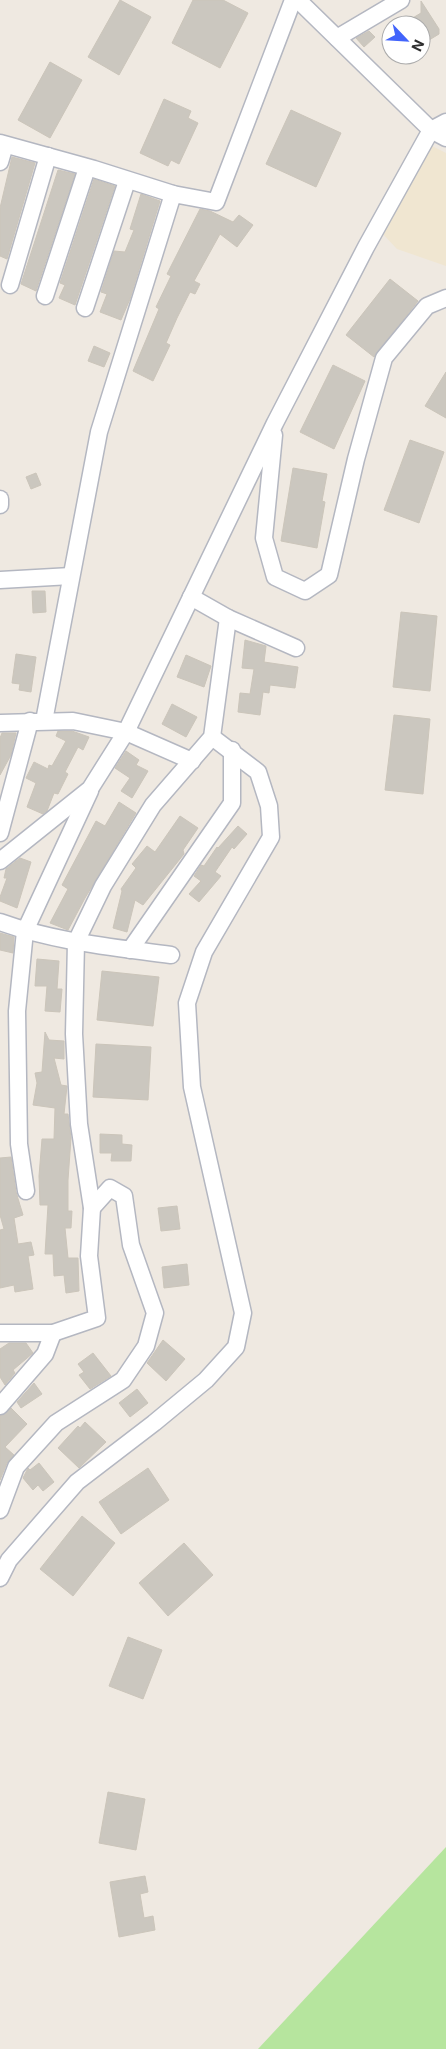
<svg xmlns="http://www.w3.org/2000/svg" width="446" height="2049" font-family="Inter,sans-serif">
	<style>
		.education { fill: #f0e6d1 }
		.green { fill: #b6e59e }
		.building { fill: #cbc7bf; stroke: #cbc5ba }
		.lines { fill: none; stroke-linecap: round; stroke-linejoin: round }
		.minor-casing { stroke: #b4b7c1; stroke-width: 19 }
		.minor { stroke: #fff; stroke-width: 16 }
	</style>
	<rect width="100%" height="100%" fill="#efe9e1"/>
	<path class="education" d="M430,145L446,153V266L397,249L382,233Z"/>
	<path class="green" d="M446,1847V2049H258Z"/>
	<g class="building">
		<path d="M120,0L151,17L119,75L88,57Z"/>
		<path d="M193,0H223L248,13L220,68L172,43Z"/>
		<path d="M421,1L439,29V34L421,45V25H401L421,13Z"/>
		<path d="M369,31L375,37L364,47L356,38Z"/>
		<path d="M50,62L82,80L50,138L18,120Z"/>
		<path d="M164,99L191,111L188,118L198,123L179,164L171,160L168,166L140,153Z"/>
		<path d="M291,110L341,133L316,187L266,164Z"/>
		<path d="M12,157L35,163L7,259L0,256V208Z"/>
		<path d="M58,170L75,174L36,291L21,284Z"/>
		<path d="M94,179L115,186L75,305L59,298L65,285L60,283Z"/>
		<path d="M141,194L160,201L130,299L121,320L100,312L107,294L101,292L114,251L125,252L134,230L130,229Z"/>
		<path d="M200,209L210,211L233,222L239,215L253,225L237,247L220,234L194,281L200,284L195,294L190,292L177,318L166,343L170,345L153,381L133,371L159,309L156,307L171,276L167,274Z"/>
		<path d="M390,279L418,301L374,357L346,335Z"/>
		<path d="M94,346L110,353L104,367L88,361Z"/>
		<path d="M333,365L365,381L334,449L300,432Z"/>
		<path d="M446,372V418L425,406Z"/>
		<path d="M410,440L444,452L419,523L384,510Z"/>
		<path d="M293,468L327,474L322,501L325,502L317,548L281,541Z"/>
		<path d="M36,473L41,485L31,489L26,477Z"/>
		<path d="M32,591H45L46,612L33,613Z"/>
		<path d="M401,612L437,616L430,691L393,687Z"/>
		<path d="M245,640L266,646L264,662L298,667L295,688L270,685L269,693L263,692L260,715L238,712L240,693L250,694L254,669L242,668Z"/>
		<path d="M16,654L36,657L31,692L19,690L20,684L12,683Z"/>
		<path d="M186,655L211,666L204,687L177,677Z"/>
		<path d="M172,704L197,717L186,737L162,724Z"/>
		<path d="M394,715L430,719L423,794L385,790Z"/>
		<path d="M58,731H72L89,737L83,750L78,747L65,772L68,774L58,794L54,793L47,811L43,814L27,807L36,783L26,778L34,762L48,769L49,765L52,766L66,741L56,736Z"/>
		<path d="M2,733H16L11,755L0,775V738Z"/>
		<path d="M126,751L139,760L136,765L148,771L132,798L121,791L130,778L115,768Z"/>
		<path d="M119,802L136,813L85,898L68,930L50,923L68,889L62,885L96,821L105,826Z"/>
		<path d="M180,816L198,828L183,850L184,854L143,905L135,900L127,932L113,928L122,891L121,889L136,868L132,864L147,846L155,852Z"/>
		<path d="M238,826L247,834L234,849L232,847L215,872L221,876L199,902L189,894L201,881L194,876L201,865L204,866L217,847L218,848Z"/>
		<path d="M20,858L31,862L17,908L0,901V897L7,878H4L6,869Z"/>
		<path d="M0,933L14,937L13,953L0,950Z"/>
		<path d="M37,959L59,961L57,989H62L60,1012L45,1011L47,986H35Z"/>
		<path d="M102,971L159,977L153,1026L97,1020Z"/>
		<path d="M45,1032L49,1040L64,1041V1059L54,1058L61,1085L67,1086L64,1114H68L71,1138L68,1180V1211H72L71,1228H65L68,1258H78L79,1291L66,1293L64,1275L54,1276L53,1254H45L48,1205H40L39,1176L42,1139H54L55,1108L33,1105L37,1083L35,1073L42,1072Z"/>
		<path d="M96,1044L151,1047L148,1100L93,1097Z"/>
		<path d="M100,1134L122,1135V1144L132,1145L131,1161H111L112,1153H100Z"/>
		<path d="M11,1157L16,1192L23,1215L14,1218L18,1244L31,1242L34,1255L28,1256L33,1289L15,1292L14,1285L0,1288V1230L4,1229L0,1215V1158Z"/>
		<path d="M177,1206L180,1229L161,1231L158,1208Z"/>
		<path d="M187,1264L189,1285L164,1288L162,1267Z"/>
		<path d="M163,1340L185,1359L166,1381L147,1363Z"/>
		<path d="M9,1343H26L33,1353L13,1370L15,1373L5,1385L0,1377V1349Z"/>
		<path d="M93,1353L111,1376L90,1389L79,1375L84,1372L78,1364Z"/>
		<path d="M34,1383L42,1394L21,1408L17,1402Z"/>
		<path d="M137,1389L148,1403L130,1417L119,1403Z"/>
		<path d="M11,1408L27,1424L5,1447L14,1455L7,1463L0,1480V1416Z"/>
		<path d="M85,1422L106,1442L79,1468L58,1448L78,1426L80,1428Z"/>
		<path d="M39,1463L54,1482L43,1491L38,1485L33,1490L23,1478L28,1468L30,1470Z"/>
		<path d="M148,1468L169,1500L121,1534L99,1502Z"/>
		<path d="M82,1516L115,1543L73,1596L40,1569Z"/>
		<path d="M184,1543L213,1575L168,1616L139,1583Z"/>
		<path d="M128,1637L162,1650L143,1699L109,1686Z"/>
		<path d="M108,1792L145,1799L136,1850L99,1843Z"/>
		<path d="M145,1876L148,1892L140,1894L144,1918L153,1916L155,1930L119,1937L110,1882Z"/>
	</g>
	<g class="lines">
		<defs>
			<g id="minor">
				<path d="M298,0L431,130L446,138"/>
				<path d="M337,38L401,0"/>
				<path d="M0,143L94,169L173,194"/>
				<path d="M0,162L5,145"/>
				<path d="M10,285L48,156"/>
				<path d="M45,296L87,168"/>
				<path d="M85,308L127,181"/>
				<path d="M274,435L264,538L275,577L305,591L329,575L356,459L384,358L427,306L446,298"/>
				<path d="M0,505V499"/>
				<path d="M0,580L71,576"/>
				<path d="M191,597L228,618L296,648"/>
				<path d="M44,721L99,432L173,194L216,202L293,0"/>
				<path d="M0,723L73,721L126,732L192,761"/>
				<path d="M0,833L30,721"/>
				<path d="M0,861L90,789L126,732L275,423L366,247L431,130L446,122"/>
				<path d="M0,922C55,942 113,947 171,955"/>
				<path d="M130,950L232,803V750"/>
				<path d="M26,1191L19,1144L17,1011L25,931L90,791"/>
				<path d="M0,1333H53L97,1318L89,1256L92,1208L79,1124L74,1034L76,942L103,886L153,805L212,737L228,618"/>
				<path d="M0,1406L45,1354L53,1333"/>
				<path d="M0,1510L16,1467L56,1423L123,1380L146,1346L155,1313L131,1245L124,1196L110,1188L92,1208"/>
				<path d="M0,1578L9,1560L77,1482L154,1423L206,1380L236,1347L243,1313L192,1087L187,1003L204,952L271,837L269,806L258,772L212,737"/>
			</g>
		</defs>
		<use href="#minor" class="minor-casing"/>
		<use href="#minor" class="minor"/>
	</g>
	<g transform="translate(406 40) rotate(115)"><circle r="24" fill="#ffffff" stroke="#ababab"/>
	<path d="M0-4L9 19L0 12L-9 19Z" fill="#4264fb"/>
	<text y="-8" font-size="14" font-weight="bold" text-anchor="middle" fill="#2e2e2e">N</text>
	</g>
</svg>
